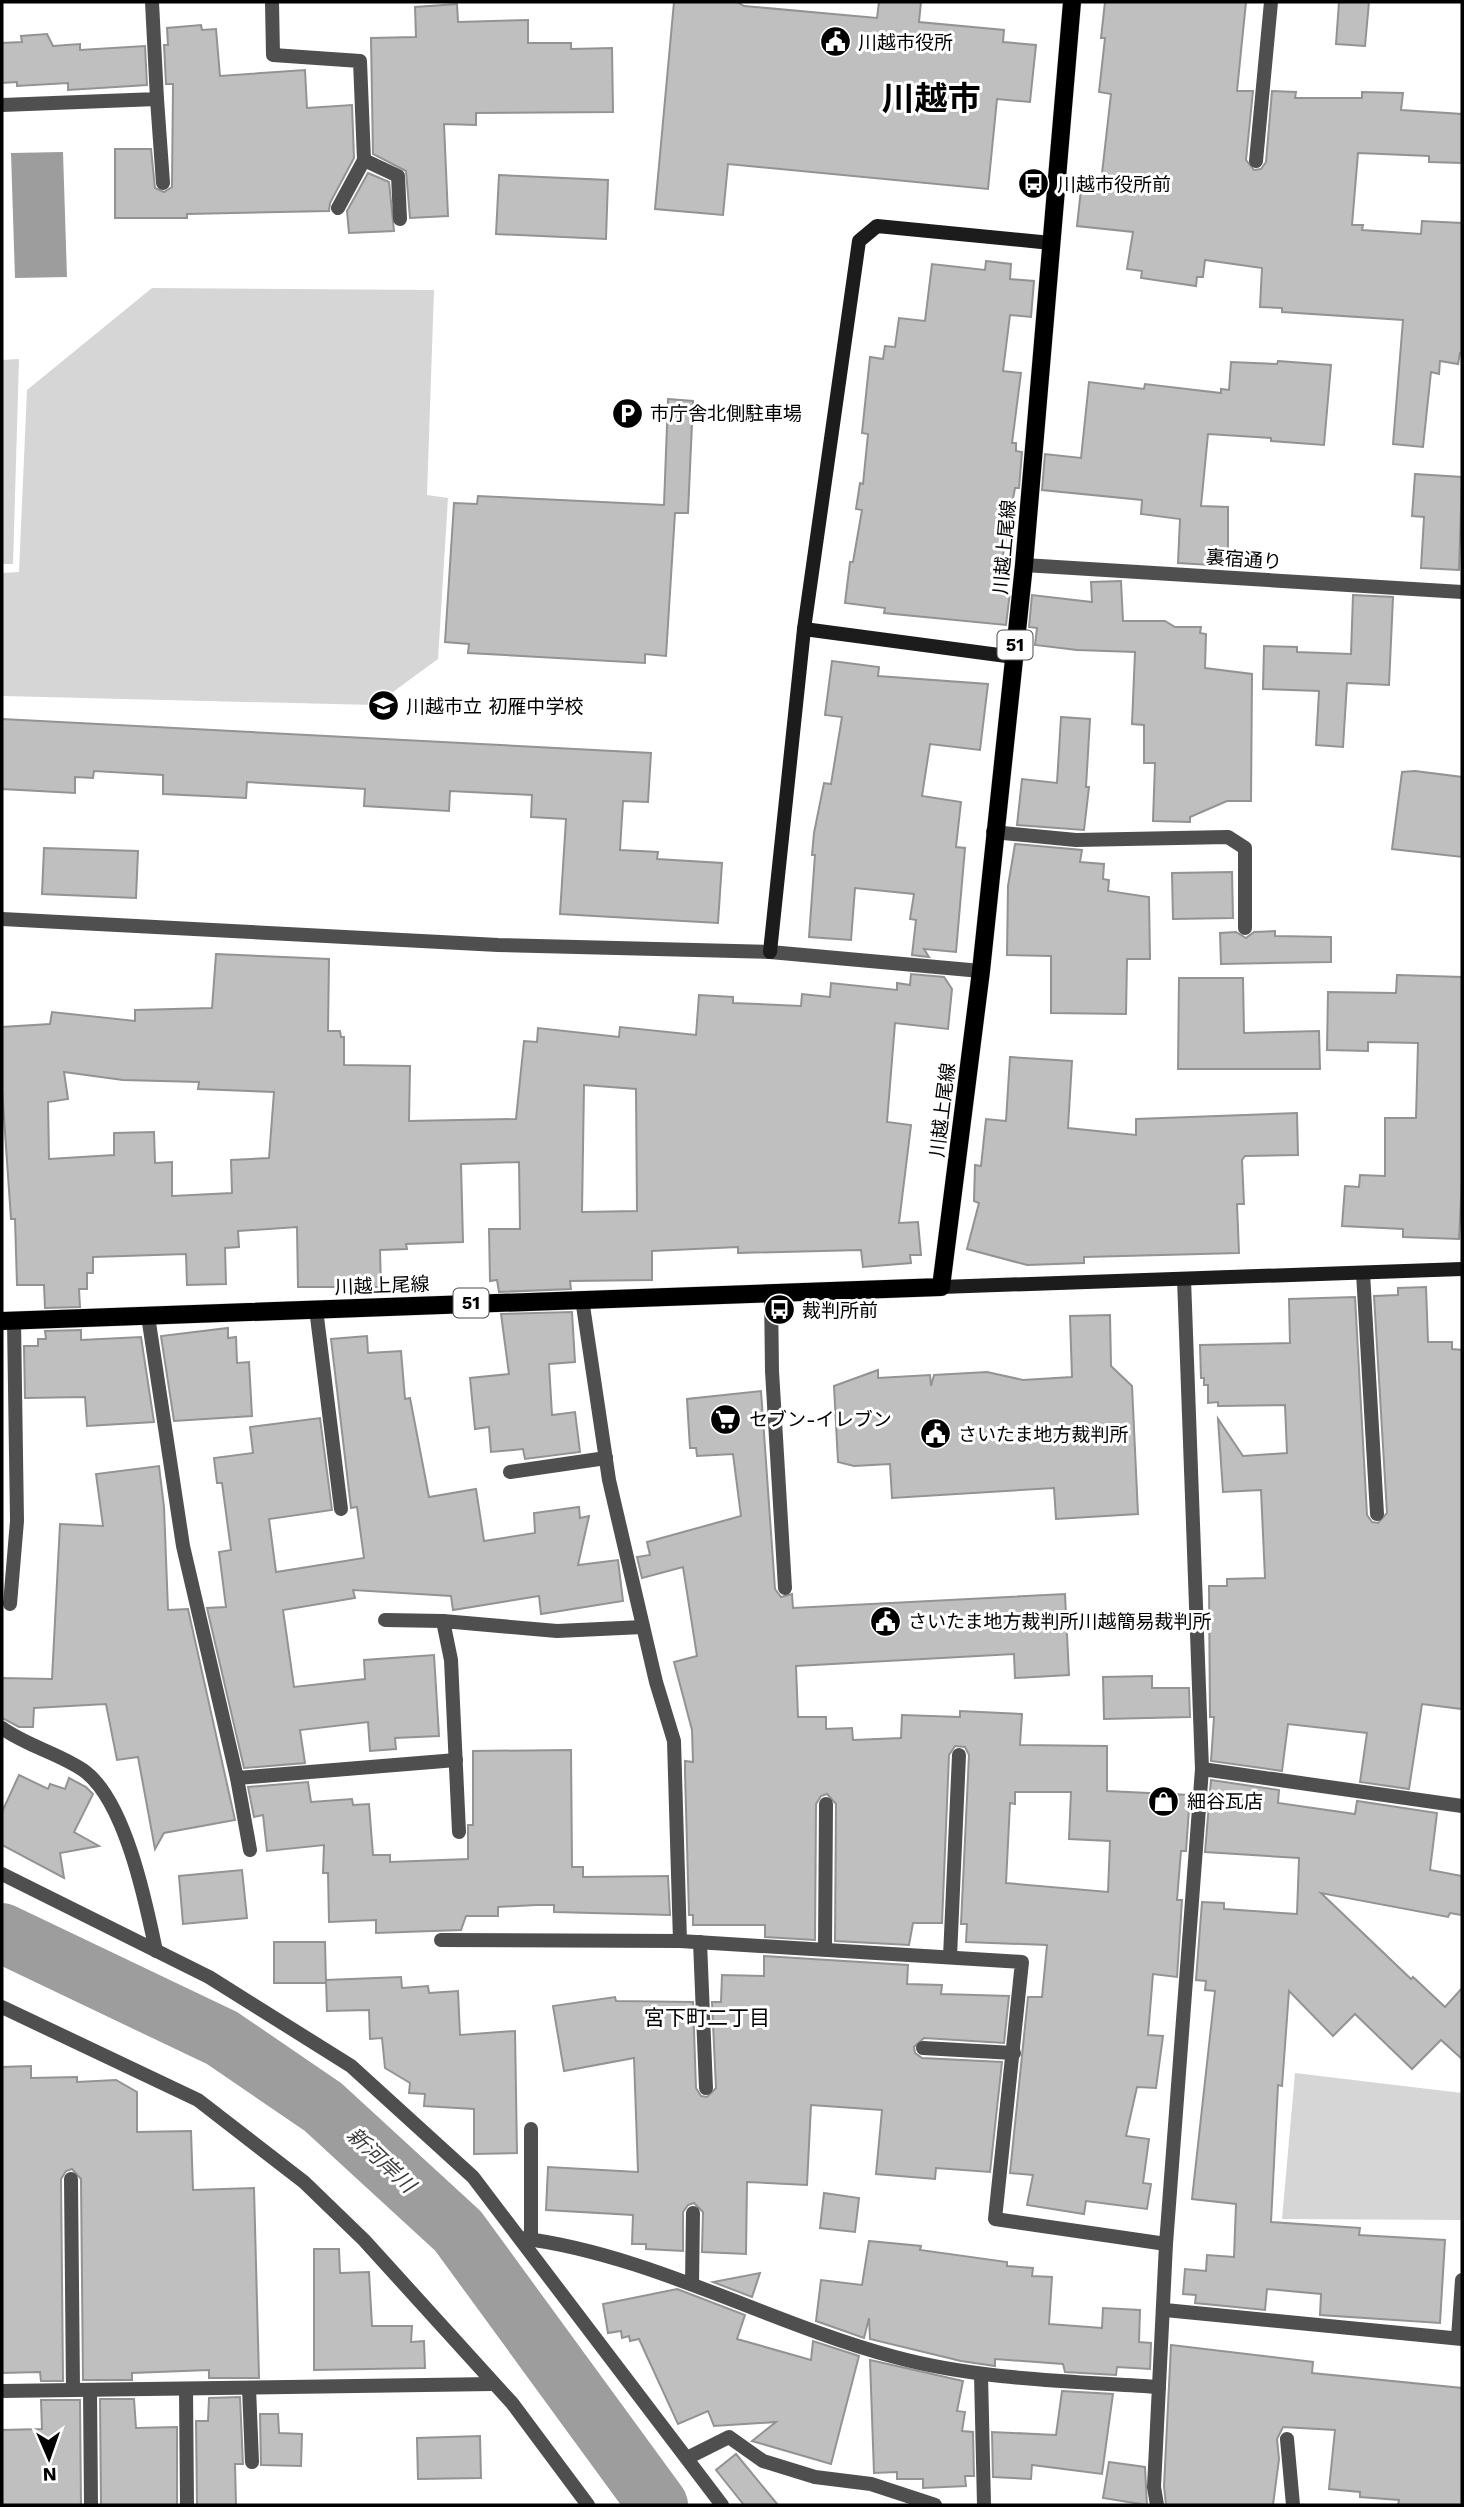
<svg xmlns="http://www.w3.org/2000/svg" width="1464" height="2507" font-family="'Work Sans','Noto Sans JP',sans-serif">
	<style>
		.green { fill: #d6d6d6 }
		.water { fill: #9d9d9d }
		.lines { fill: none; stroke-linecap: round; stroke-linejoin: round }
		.river { stroke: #9d9d9d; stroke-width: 60 }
		.building { fill: #bfbfbf; stroke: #939393; stroke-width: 2; fill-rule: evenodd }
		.primary-casing { stroke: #dbdbdb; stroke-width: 19 }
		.lane { stroke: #4f4f4f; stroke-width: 14 }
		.street { stroke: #4f4f4f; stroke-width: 14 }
		.secondary { stroke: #1c1c1c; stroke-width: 14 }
		.primary { stroke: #000; stroke-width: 18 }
		.labels { text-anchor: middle; stroke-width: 6; stroke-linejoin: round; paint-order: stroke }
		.shield { fill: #fff; stroke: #4c4c4c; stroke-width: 2 }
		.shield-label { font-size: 18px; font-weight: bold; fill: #000 }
		.poi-label { font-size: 19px; fill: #000; stroke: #fff; text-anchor: start }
		.street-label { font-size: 19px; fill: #000; stroke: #fff }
		.neighbourhood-label { font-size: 21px; fill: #000; stroke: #fff }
		.water-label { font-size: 21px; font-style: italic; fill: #3e3e3e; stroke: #fff }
		.town-label { font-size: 33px; font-weight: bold; fill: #000; stroke: #fff }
	</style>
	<rect width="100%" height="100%" fill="#fff"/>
	<g class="green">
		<path d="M152,288L434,290L427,495L448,498L438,659L375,705L2,696V573L19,572L27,390Z"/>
		<path d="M19,359L13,564H2V360Z"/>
		<path d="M1295,2073L1462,2093V2220L1282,2219Z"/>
	</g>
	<path class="water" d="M63,152L67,277L15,278L11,153Z"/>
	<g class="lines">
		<path class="river" d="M2,1933L222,2038L323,2107L458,2231L658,2505"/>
	</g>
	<g class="building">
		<path d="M674,2H737L744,6L877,18L879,2H921L919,22L1004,30L1003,42L1036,45L1030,102L997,99L988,189L728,164L723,215L655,209Z"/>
		<path d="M1105,2H1246L1237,91H1253L1246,160L1254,170L1261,169L1266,162L1272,91L1296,92L1295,98H1362V92L1403,93L1401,110L1462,114V163L1429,162V156L1358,153L1352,225H1363L1362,230L1421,234L1422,221L1462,223V354L1460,353L1458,364L1440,361L1439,374L1431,372L1423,447L1393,444L1403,320L1282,312V308L1260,307L1262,268L1205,260L1203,277H1197L1196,286L1141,278L1142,271L1127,269L1133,232L1077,226L1081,189L1100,191L1111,94L1099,92L1105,38H1101Z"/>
		<path d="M1339,2H1369L1365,46L1336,44Z"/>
		<path d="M457,4L458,22L528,20V43H571V49L612,48L613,112L476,113V125L444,124L448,216L410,218L406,171L373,154L371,38L416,37L415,7Z"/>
		<path d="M201,25L202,30L216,29L220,76L305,70L307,108L352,105L354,158L330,203L329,211L187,214V218H115V149H151L155,188L164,192L172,187L173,84H166L164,45H168L167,28Z"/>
		<path d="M47,34L53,46L80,44V50L145,46L147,85L68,90V83L17,86V82L2,83V43L22,42L21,36Z"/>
		<path d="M368,173L389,182L394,231L349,233L347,211Z"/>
		<path d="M499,175L608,180L606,239L496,234Z"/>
		<path d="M986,261L1011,264L1010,279L1034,281L1031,317L1010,315L1003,371L1021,373L1012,443H1016V451L1022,452L1019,488H1015L1001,566H1004L1001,591L1010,592L1006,625L884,613L885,608L845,603L850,562H853L862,510L856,509L860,483L863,484L868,434L862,433L870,357L883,359L885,346L895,347L899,318L925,321L932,264L985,270Z"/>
		<path d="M1278,361L1331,365L1324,445L1271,441V438L1208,434L1201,506L1228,507V566L1178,563L1180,519L1141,514L1142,500L1042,490L1045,454L1081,458L1089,382L1144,389L1145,384L1221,393V389L1229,390L1231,362L1277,364Z"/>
		<path d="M668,399L693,401L688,513H675L666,656L645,654V663L468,653L469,644L445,642L454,503L477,504L478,496L664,505Z"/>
		<path d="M1415,474L1462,477L1459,570L1421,568L1424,517L1412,516Z"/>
		<path d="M1121,581L1123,621H1165L1175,627H1201L1200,633L1206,634L1205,668L1252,674L1251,801H1227L1190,817V822L1153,821L1155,763H1144V725L1132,724L1135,652L1077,650L1035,645L1037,628L1029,627L1032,595L1092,602L1091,582Z"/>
		<path d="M1353,595L1393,597L1389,685L1347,683L1343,747L1316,745L1319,691L1263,689L1264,646L1297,647V652L1351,654Z"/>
		<path d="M832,661L879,667L878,676L988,684L980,750L930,744L922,796L961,802L956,847L965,848L956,952L924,949L929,957L912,955L916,920L910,919L914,894L855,888L851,940L809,937L815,855H812L814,833L824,783L831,784L842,717L825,715Z"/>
		<path d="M1061,717L1090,719L1086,787H1089L1084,830L1017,825L1022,779L1057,783Z"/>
		<path d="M2,719L651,753L648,802L623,801L620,850L658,852L657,859L722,863L718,923L560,914L566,819L531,817L532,795L450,791L449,811L364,806L365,789L247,782L246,798L163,794V775L94,771L93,778L75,777V793L2,789Z"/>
		<path d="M1415,771L1462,777V857L1392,849L1402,772Z"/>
		<path d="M1015,844L1082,850L1080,862L1104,864L1103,879L1109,880L1108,891L1149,897L1150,959H1127L1126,1014L1051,1013V956L1007,955L1008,886Z"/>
		<path d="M44,848L138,851L136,898L42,894Z"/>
		<path d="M1232,872L1233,918L1173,919L1172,873Z"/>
		<path d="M1275,931V936L1331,937V962L1221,964L1220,933L1236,932L1246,938L1254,932Z"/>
		<path d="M216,954L329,959L328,1031H340L341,1037H344V1065L410,1066L409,1121L516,1119L524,1041L537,1042L538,1028L619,1037L620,1027L696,1035L699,995L733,997V1003L801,1006L802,994L830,997L831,983L897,990V983L910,985L911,974L944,977L952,989L948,1029L895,1023L887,1122L911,1125L899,1223L918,1222L921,1255H910L911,1263L863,1267L861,1250L738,1253V1247L652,1251V1280L570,1281L571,1289L499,1292L497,1280L490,1281L489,1229H520L519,1162L461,1164L463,1242L406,1244L407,1249L380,1250L381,1287H298L297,1227L238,1231L239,1247L225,1248L226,1284L187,1285L186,1254L93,1257V1273H87V1289H79L80,1307L45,1308L44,1285H17L15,1219H11L2,1089V1027L50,1024L52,1012L135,1021V1010L212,1008ZM64,1072L123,1080L199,1082L198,1089L274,1092L269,1158L231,1160L232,1193L172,1196V1162L155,1163L154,1132L114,1133V1155L49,1159L48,1102L68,1099ZM584,1085L636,1089L637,1211L582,1212Z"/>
		<path d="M1397,975L1462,977V1181L1459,1239L1403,1237V1229L1342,1226L1345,1186L1359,1187L1360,1175L1385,1176V1118H1416L1418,1043L1368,1042V1051L1327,1050L1328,992L1396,993Z"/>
		<path d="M1179,978H1243L1244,1033L1319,1031L1320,1069H1178Z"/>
		<path d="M1010,1057L1072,1061L1068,1128L1136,1135V1119L1297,1113L1298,1155L1245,1156L1242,1160L1244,1204H1237L1239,1253L1084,1257V1263L1027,1265L967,1249L979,1203L974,1201L975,1165L981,1166L986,1119L1006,1121Z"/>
		<path d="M1426,1287L1428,1342H1452V1349L1462,1350V1709L1422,1704L1409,1789L1360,1782L1367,1733L1288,1724L1282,1771L1211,1761L1214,1717H1210L1209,1586H1227V1579L1265,1578L1261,1490L1223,1492L1218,1419L1243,1456L1287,1453L1285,1405L1218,1406V1402L1208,1403V1385H1204V1378H1201L1200,1345L1290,1343L1289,1299L1355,1297L1367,1515L1372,1522L1378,1523L1387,1513L1374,1296L1398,1295V1288Z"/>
		<path d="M572,1312L575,1362L549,1364L552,1415L575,1412L580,1452L525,1459L523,1449L491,1452L489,1427L475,1429L470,1378L509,1374L501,1314Z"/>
		<path d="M1110,1315L1111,1366L1132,1386L1138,1514L1056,1519L1054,1488L892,1498L890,1464L854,1466L838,1462L834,1386L878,1370V1378L930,1375L931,1386L934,1375L987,1372L1023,1380L1072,1377L1070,1316Z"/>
		<path d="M228,1328V1338L236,1337L237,1363L249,1362L252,1416L174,1421L161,1336Z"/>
		<path d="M81,1330V1340L141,1337L154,1422L87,1426L85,1397L25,1398L24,1346H38V1339H46L45,1331Z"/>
		<path d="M367,1336L368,1353L401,1351L405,1399L410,1398L429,1497L476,1489L484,1541L535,1533L534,1513L579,1507L580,1518L589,1516L578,1565L618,1560L623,1601L541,1614L539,1596L453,1610L451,1596L353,1590L355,1598L283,1610L294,1687L365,1679L364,1660L434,1655L439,1736L395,1738L396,1749L370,1751L368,1722L300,1730L305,1763L244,1768L207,1608L226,1607L219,1552L231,1550L222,1483H217L214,1458L253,1453L250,1427L320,1418L332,1510L269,1519L276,1572L364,1558L357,1507L351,1508L331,1339Z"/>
		<path d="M761,1391L775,1589L781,1597L792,1594L793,1608L1065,1594L1069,1675L1015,1678L1014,1654L796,1666L798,1717H826V1729L852,1728L853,1740L901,1738L902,1715L960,1717V1711L1022,1714L1020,1745L1107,1746V1791L1190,1795L1186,1851H1181L1177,1900H1182L1177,1977L1153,1974L1148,2035L1163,2036L1156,2088L1137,2087L1126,2136L1149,2139L1143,2183L1151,2184L1147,2209L1086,2201L1084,2214L1027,2205L1033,2175L1010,2173L1028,1997H1042L1047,1945L966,1942L967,1924H961L969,1755L965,1747L955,1746L949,1755L942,1923H913L909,1945L835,1941L836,1804L827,1794L821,1796L816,1804L815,1940L765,1937V1925H693V1915H689L685,1773V1761L693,1762L692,1730L674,1662L697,1656L683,1567L642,1578L637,1557L650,1555L647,1542L741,1516L733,1454L697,1456L696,1448H690L687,1399ZM1015,1792H1071L1069,1839L1110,1841L1108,1892L1006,1883L1010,1803L1015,1804Z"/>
		<path d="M159,1466L164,1507L168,1610L188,1609L235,1820L164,1833L155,1849L138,1757L117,1760L106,1704L34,1708L33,1727H19L2,1718V1678L52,1679L60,1524L103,1526L96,1474Z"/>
		<path d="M1152,1676V1688H1189L1190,1717L1104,1719L1103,1677Z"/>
		<path d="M571,1750L572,1867H583V1877L668,1876L670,1915L554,1912V1905H536L498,1907V1916H466L461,1930L376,1933V1920L329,1922L328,1873H323L324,1845L267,1851L263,1815L254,1817L248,1787L308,1782L311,1802L352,1799L353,1805L369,1804L373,1855H390V1862L468,1859V1825H473V1751Z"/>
		<path d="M19,1775L48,1789L50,1784L65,1789L69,1778L86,1787L93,1794L74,1832L99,1846L60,1853L64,1878L2,1845V1812Z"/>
		<path d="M1211,1780L1279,1790L1278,1803L1355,1814L1357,1801L1437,1813L1430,1870L1462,1876V1915L1450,1913L1448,1917L1321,1893L1411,1979L1413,1977L1445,2007L1462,1988V2059L1441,2040L1412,2069L1355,2014L1333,2036L1289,1991L1282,2086L1278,2085L1271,2222L1360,2228L1359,2235L1445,2240L1440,2323L1320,2315L1321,2294L1267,2289L1265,2310L1195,2303L1196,2295L1183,2294L1185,2269L1206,2271L1207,2255L1234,2257L1236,2204L1192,2199L1215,1991L1205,1990L1206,1981L1196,1980L1202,1902L1224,1903V1909L1297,1914L1299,1858L1205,1852Z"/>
		<path d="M242,1870L247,1918L183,1924L179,1876Z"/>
		<path d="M274,1942H325L326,1983H274Z"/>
		<path d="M764,1956L908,1965L907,1984L942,1985L941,1994L1009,1996L1004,2043L924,2038L914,2047L915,2053L922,2058L1002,2062L990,2172L936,2168L935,2179L876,2174L882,2110L811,2105L807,2185L747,2182L746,2254L702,2252L703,2212L694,2203L688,2205L683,2212V2251L646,2249V2244H632L633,2215L546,2210L548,2167L638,2172L634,2058L564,2071L553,2006L615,1997L616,2001L693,2002L696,2088L701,2096L707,2097L716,2088L712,2002H721L722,1975L764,1976Z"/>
		<path d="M401,1977L402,1988L428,1986L429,1993L458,1991L460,2035L515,2031L517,2153L474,2154V2109L424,2106L425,2094L409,2093L410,2083L385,2068L382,2038L370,2039L369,2010L327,2011L326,1980Z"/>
		<path d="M31,2066V2078L77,2077V2082L116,2080L137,2092V2132L191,2131L193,2190L254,2188L259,2378H209V2370L132,2373V2380H83L81,2179L72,2169L66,2171L61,2179L63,2381H41L40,2372L2,2373V2067Z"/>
		<path d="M824,2193L859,2198L855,2232L820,2228Z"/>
		<path d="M869,2241L921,2246L920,2250L1007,2262V2266L1033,2268L1032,2276L1052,2277L1049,2324L1102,2328L1103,2308L1140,2310L1139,2342L1151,2343L1150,2369L1117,2367L1116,2375L1065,2372L1063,2364L995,2359V2366L961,2361L870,2339L869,2318L864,2338L816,2321L821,2280L862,2285Z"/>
		<path d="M314,2249H339L340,2273L369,2272L372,2326H412L411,2342L424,2341L425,2368L314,2370Z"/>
		<path d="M760,2273L752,2297L713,2282Z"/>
		<path d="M677,2289L745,2315L737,2339L811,2360L813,2341L859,2356L831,2464L752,2441L776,2422L714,2426L708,2411L678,2424L639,2339L630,2341L629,2336L622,2338L621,2331L608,2333L603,2304Z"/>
		<path d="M1171,2345L1313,2362L1312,2373L1462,2388V2505H1398L1399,2500L1360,2497V2492L1329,2489L1335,2430L1283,2427L1277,2439L1279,2459L1273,2505H1166L1164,2486Z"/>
		<path d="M870,2360L963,2381L957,2411L965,2412L962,2431L973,2432L974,2476H965L966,2486L923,2488V2479H897V2472L874,2473Z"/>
		<path d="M1062,2391L1113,2394L1102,2474L1032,2465L1031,2479L993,2477L992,2432L1056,2435Z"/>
		<path d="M240,2397L243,2464H235L236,2505H197L196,2421H208L209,2398Z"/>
		<path d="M100,2399H134L136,2428L177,2427V2505H101Z"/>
		<path d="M41,2400H80L81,2505H2V2430L42,2429Z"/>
		<path d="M260,2414H278L279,2433L302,2434L301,2466L261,2465Z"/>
		<path d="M480,2436L481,2478L418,2479L417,2438Z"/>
		<path d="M736,2454L778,2505H744L716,2470Z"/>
		<path d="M1109,2462L1145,2467L1147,2505L1103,2498Z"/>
	</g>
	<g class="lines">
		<defs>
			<path id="primary" d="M2,1321L941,1287L981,971L1024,565L1072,2"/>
		</defs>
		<use href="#primary" class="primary-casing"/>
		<g class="lane">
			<path d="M272,2L273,55L360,61L364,160L338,208"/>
			<path d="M157,99L163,183"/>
			<path d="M2,105L157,99L152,2"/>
			<path d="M364,160L398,176L400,219"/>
			<path d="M1256,161L1271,2"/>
			<path d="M993,832L1076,840L1228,837L1245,848V928"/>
			<path d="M1363,1273L1377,1514"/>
			<path d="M771,1292L772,1371L785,1588"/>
			<path d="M316,1309L341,1509"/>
			<path d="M148,1316L183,1546L237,1778L456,1760"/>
			<path d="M510,1472L606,1458"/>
			<path d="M10,1604L17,1521L14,1321"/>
			<path d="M385,1620L443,1621"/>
			<path d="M237,1778L250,1850"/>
			<path d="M459,1832L451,1660L443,1621L557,1631L643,1627"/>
			<path d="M700,1942L706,2088"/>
			<path d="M825,1949L826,1804"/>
			<path d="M950,1957L959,1755"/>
			<path d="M923,2048L1014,2053"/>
			<path d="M71,2179L73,2390"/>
			<path d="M531,2239V2129"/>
			<path d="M692,2284L693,2213"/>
			<path d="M1458,2338L1462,2280"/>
			<path d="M981,2374L984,2505"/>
			<path d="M249,2388L252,2462"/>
			<path d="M186,2389L187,2505"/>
			<path d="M90,2390L91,2505"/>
			<path d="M1287,2439L1293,2505"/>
			<path d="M687,2458L729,2437L763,2461L815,2477L871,2484L935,2505"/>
		</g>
		<g class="street">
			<path d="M1024,565L1462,592"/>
			<path d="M2,919L498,945L770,952L981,971"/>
			<path d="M582,1299L609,1480L656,1682L674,1741L680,1941L1022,1962L995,2219L1166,2244"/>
			<path d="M2,1728C27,1746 58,1753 83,1770C125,1799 146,1903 156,1951"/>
			<path d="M1202,1769L1462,1806"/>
			<path d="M2,1874L209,1977L351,2066L473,2177L722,2505"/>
			<path d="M441,1940L680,1941"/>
			<path d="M2,2007L198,2100L304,2182L364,2240L512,2403L588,2505"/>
			<path d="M521,2238C652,2255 768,2323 895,2357C980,2380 1071,2381 1159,2387"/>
			<path d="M1165,2310L1462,2339"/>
			<path d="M2,2391L493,2384"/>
			<path d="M1157,2505L1154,2487L1166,2244L1202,1769L1184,1279"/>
		</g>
		<g class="secondary">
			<path d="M804,629L1014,657"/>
			<path d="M770,952L804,629L859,241L877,226L1051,243"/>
			<path d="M941,1287L1462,1269"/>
		</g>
		<use href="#primary" class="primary"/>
	</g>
	<defs>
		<symbol id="civic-disc" viewBox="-11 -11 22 22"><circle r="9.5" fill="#000" stroke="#fff"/><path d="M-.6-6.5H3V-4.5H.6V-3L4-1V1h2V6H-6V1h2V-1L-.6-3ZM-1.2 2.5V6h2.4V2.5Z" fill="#fff"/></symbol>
		<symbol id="bus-disc" viewBox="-11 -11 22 22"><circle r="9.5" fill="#000" stroke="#fff"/><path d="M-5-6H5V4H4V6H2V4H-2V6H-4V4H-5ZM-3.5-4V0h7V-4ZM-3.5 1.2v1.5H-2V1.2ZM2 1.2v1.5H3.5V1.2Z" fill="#fff"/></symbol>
		<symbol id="parking-disc" viewBox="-11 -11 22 22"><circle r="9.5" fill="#000" stroke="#fff"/><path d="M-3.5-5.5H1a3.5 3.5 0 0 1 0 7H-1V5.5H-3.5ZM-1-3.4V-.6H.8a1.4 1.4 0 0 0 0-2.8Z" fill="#fff"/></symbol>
		<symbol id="school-disc" viewBox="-11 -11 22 22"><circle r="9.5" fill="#000" stroke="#fff"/><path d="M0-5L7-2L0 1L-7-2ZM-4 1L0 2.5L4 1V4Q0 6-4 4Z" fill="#fff"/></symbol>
		<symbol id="supermarket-disc" viewBox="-11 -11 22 22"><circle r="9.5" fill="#000" stroke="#fff"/><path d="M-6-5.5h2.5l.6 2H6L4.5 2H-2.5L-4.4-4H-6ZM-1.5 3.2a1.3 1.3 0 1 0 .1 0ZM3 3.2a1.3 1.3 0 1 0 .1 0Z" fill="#fff"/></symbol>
		<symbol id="shop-disc" viewBox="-11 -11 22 22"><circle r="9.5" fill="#000" stroke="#fff"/><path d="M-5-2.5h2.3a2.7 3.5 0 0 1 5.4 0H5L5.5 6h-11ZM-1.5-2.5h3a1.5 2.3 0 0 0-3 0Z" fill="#fff"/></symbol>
	</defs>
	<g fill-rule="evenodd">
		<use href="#civic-disc" x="818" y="24" width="35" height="35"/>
		<use href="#bus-disc" x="1016" y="166" width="35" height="35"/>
		<use href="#parking-disc" x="610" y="396" width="35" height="35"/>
		<use href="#school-disc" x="366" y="688" width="35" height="35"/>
		<use href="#bus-disc" x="762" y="1292" width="35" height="35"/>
		<use href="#supermarket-disc" x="708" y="1402" width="35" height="35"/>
		<use href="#civic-disc" x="918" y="1416" width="35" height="35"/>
		<use href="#civic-disc" x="868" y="1604" width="35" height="35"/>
		<use href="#shop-disc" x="1146" y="1784" width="35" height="35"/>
	</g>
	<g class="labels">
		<g class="shield">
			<rect x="997.5" y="630.5" width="35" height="29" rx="5"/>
			<rect x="453.5" y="1288.5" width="35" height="29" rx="5"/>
		</g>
		<g class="shield-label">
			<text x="1015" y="651">51</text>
			<text x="471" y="1309">51</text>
		</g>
		<g class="poi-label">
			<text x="858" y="49">川越市役所</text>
			<text x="1057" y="191">川越市役所前</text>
			<text x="650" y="420">市庁舎北側駐車場</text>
			<text x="406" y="713">川越市立 初雁中学校</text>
			<text x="802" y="1317">裁判所前</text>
			<text x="749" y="1426">セブン-イレブン</text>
			<text x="958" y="1441">さいたま地方裁判所</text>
			<text x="908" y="1628">さいたま地方裁判所川越簡易裁判所</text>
			<text x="1187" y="1808">細谷瓦店</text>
		</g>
		<g class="street-label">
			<text transform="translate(1004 547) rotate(-85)" y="7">川越上尾線</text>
			<text transform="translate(1244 559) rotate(4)" y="7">裏宿通り</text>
			<text transform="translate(942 1110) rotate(-83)" y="7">川越上尾線</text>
			<text transform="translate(382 1285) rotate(-2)" y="7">川越上尾線</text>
		</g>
		<g class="neighbourhood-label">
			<text x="707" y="2025">宮下町二丁目</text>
		</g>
		<g class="water-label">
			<text transform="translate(381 2160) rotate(43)" y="7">新河岸川</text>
		</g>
		<g class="town-label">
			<text x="931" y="110">川越市</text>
		</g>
	</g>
	<rect width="1464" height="2507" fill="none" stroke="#000000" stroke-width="7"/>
	<g transform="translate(49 2458) rotate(178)" stroke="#ffffff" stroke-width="5" paint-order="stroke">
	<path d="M0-5L12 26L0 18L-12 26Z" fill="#000000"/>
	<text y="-10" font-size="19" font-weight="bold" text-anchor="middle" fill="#000000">N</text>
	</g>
</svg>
